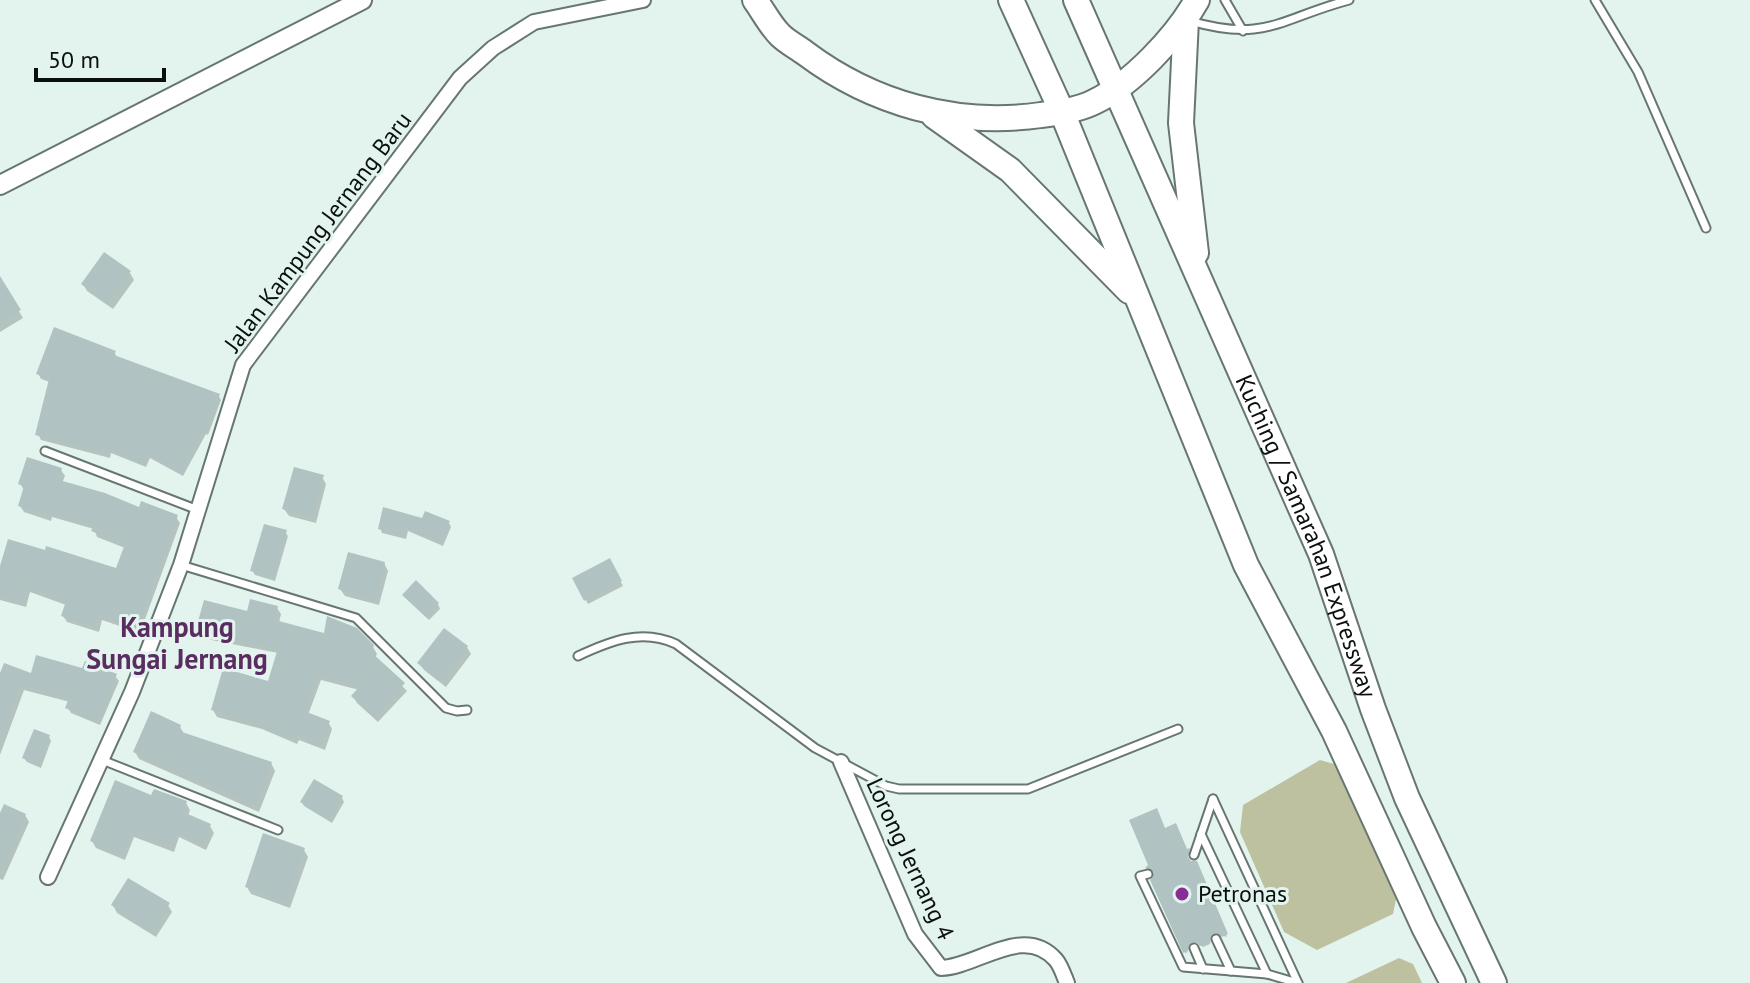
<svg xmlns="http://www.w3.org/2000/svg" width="1750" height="983" font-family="'PT Sans',sans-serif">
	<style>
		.green { fill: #bec19f }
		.shadow { fill: #0003 }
		.building { fill: #b1c2c3 }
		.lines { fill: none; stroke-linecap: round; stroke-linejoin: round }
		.service-casing { stroke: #687671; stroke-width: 11 }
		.minor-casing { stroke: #687671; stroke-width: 18 }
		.tertiary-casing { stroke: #687671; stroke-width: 22 }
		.trunk-casing { stroke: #687671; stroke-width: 28 }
		.service { stroke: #fff; stroke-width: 7 }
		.minor { stroke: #fff; stroke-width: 14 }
		.tertiary { stroke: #fff; stroke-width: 18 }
		.trunk { stroke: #fff; stroke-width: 24 }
		.poi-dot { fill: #892c96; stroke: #e3f4ee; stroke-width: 3 }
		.labels { text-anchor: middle; stroke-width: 6; stroke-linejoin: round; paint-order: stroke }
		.street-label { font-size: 24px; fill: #0a100e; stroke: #e3f4ee }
		.poi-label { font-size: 24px; fill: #0a100e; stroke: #e3f4ee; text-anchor: start }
		.quarter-label { font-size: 28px; font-weight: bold; fill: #5a2d61; stroke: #e3f4ee }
	</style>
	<rect width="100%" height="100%" fill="#e3f4ee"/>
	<g class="green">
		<path d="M1320,760L1334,764L1397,894L1393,914L1317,950L1284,932L1240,832L1243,805Z"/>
		<path d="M1399,958L1413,964L1422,983H1346Z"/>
	</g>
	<g class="shadow">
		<path d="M130,273L134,280L113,309L87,291L83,284Z"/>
		<path d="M0,280L23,318L0,332Z"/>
		<path d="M114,352L118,359L218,395L221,400L208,435L206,434L183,476L150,458L146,467L111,453L110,458L41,440L38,434L50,382L41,379L38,373Z"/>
		<path d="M61,470L65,476L62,483L140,510L176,517L180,523L140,633L102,620L99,632L67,622L63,616L66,605L30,592L26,607L0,600V574L117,570L125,548L97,537L94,529L52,517L51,521L24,512L20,506L25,491L20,484Z"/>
		<path d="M322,477L326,484L316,523L289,516L284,509Z"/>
		<path d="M423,520L449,523L451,527L443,546L408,531L406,539L382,533L380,528Z"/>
		<path d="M285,532L288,536L275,581L255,575L252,570Z"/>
		<path d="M609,561L623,586L588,604L575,579Z"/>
		<path d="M384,563L388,571L379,605L345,596L340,589Z"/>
		<path d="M407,599L438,604L440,609L429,620Z"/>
		<path d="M277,608L281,614L279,623L373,647L377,654L375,658L407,691L378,722L357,703L353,696L359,690L321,680L308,715L328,722L332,729L325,750L299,740L297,744L262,729L217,717L213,710L270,684L278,653L201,638L198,631L249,614Z"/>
		<path d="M467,647L471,654L446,687L424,670L419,663Z"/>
		<path d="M32,676H115L119,681L100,725L71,713L68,708L70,702L24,690L0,755V679Z"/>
		<path d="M180,727L185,735L271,763L275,771L259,812L139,759L135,752Z"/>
		<path d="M49,737L51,741L41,768L27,762L24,758Z"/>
		<path d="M152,798L186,803L190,810L188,816L210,826L214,833L206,850L179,837L174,852L134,837L125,860L96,848L92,841Z"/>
		<path d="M342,798L344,802L332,823L304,806L302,802Z"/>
		<path d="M25,815L29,822L3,880L0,879V818Z"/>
		<path d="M1165,830L1186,851L1189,850L1188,860L1197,866L1227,937L1216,934L1211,939L1210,944L1203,947L1198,943L1191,944L1186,954L1153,880L1156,873L1148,868Z"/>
		<path d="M304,850L308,857L290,908L251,894L247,887Z"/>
		<path d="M113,905H168L172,912L156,937L117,913Z"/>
	</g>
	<g class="building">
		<path d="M104,252L131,271L108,303L81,284Z"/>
		<path d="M0,276L21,310L0,322Z"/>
		<path d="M54,327L116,351L114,355L220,394L206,431L203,430L180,473L147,454L143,463L108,449L107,453L35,435L49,379L36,374Z"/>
		<path d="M27,457L62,468L59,480L105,493L139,507L141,501L178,515L137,628L99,615L95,627L61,616L66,601L27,587L23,602L0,595V566L8,539L45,550L46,546L116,568L125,544L91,531L94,525L18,506L24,486L18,484Z"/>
		<path d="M294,467L324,475L312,517L282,509Z"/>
		<path d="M383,507L422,518L425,511L450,521L441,542L406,528L404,536L378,529Z"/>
		<path d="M264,524L287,530L273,577L250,571Z"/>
		<path d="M348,552L385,562L375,599L338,589Z"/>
		<path d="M610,558L622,581L584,601L572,578Z"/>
		<path d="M416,580L439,603L426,617L402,595Z"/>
		<path d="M250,599L278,606L275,620L324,633L327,616L357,628L374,645L371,652L405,683L374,717L351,696L360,686L317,674L304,711L330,721L321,744L295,735L294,739L257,726L258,724L211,710L223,668L268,681L278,648L195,632L204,600L247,611Z"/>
		<path d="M444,628L468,646L441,681L417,663Z"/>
		<path d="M36,655L82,668L85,661L117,674L97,721L65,708L69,698L21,685L0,737V673L4,663L31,673Z"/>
		<path d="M151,711L181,725L179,731L272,762L255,806L226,791L133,752Z"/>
		<path d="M34,729L50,735L38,765L22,758Z"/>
		<path d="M314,779L343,796L329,820L300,802Z"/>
		<path d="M115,780L151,795L154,789L187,801L183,812L211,824L202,844L176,832L170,846L131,832L121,854L90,841Z"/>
		<path d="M4,804L26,814L0,871V813Z"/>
		<path d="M1157,808L1165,828L1176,823L1187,849L1190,848L1188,857L1191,861H1197L1228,934L1222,937L1214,933L1210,936V942L1200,946L1196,942H1191L1188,951L1183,953L1150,880L1154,872L1145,868L1148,865L1129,820Z"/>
		<path d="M263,833L305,848L287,902L245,887Z"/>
		<path d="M128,878L170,903L152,931L111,905Z"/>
	</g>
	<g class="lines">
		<defs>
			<g id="service">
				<path d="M1225,0L1243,31"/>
				<path d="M1595,0L1638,72L1706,228"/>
				<path d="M1190,21C1266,43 1281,18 1349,0"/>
				<path d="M45,451L198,510"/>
				<path d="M181,565L356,618L446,708L457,711L467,710"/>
				<path d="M578,656C610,641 642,628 676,644L815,748L886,786L899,789H1028L1178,729"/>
				<path d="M102,760L278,830"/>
				<path d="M1213,799L1298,983"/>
				<path d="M1201,834L1267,974"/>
				<path d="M1194,855L1213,799"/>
				<path d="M1148,874L1140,876L1183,967L1267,974L1298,983"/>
				<path d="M1216,939L1231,971"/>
				<path d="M1194,948L1203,969"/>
			</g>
			<g id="minor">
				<path d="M841,762L915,934L941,968C977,967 1024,923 1056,960C1061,966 1064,976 1067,983"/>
				<path d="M48,877L132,692L181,565L243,365L460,78L493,48L534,22L643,0"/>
			</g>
			<path id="tertiary" d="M0,185L362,0"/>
			<g id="trunk">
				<path d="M755,0C763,11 770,25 780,35C787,42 797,47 805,53C873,104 956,127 1041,115C1058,113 1078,110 1094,102C1132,84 1177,36 1197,0"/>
				<path d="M1011,0L1062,112L1246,565L1334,731L1424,927L1453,983"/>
				<path id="s1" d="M1076,0L1321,554L1373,709L1407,798L1494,983"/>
				<path d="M1186,20L1181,123L1196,253"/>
				<path d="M934,116L1010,170L1129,291"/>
			</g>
		</defs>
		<use href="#service" class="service-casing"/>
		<use href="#minor" class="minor-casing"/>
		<use href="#tertiary" class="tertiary-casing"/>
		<use href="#trunk" class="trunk-casing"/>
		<use href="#service" class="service"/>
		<use href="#minor" class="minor"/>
		<use href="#tertiary" class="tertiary"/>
		<use href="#trunk" class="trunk"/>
	</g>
	<circle class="poi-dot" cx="1182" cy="894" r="8"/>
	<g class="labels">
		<g class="street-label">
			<text transform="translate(318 232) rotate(-53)" y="8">Jalan Kampung Jernang Baru</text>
			<text dy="8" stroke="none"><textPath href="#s1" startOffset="584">Kuching / Samarahan Expressway</textPath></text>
			<text transform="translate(910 859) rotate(65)" y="8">Lorong Jernang 4</text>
		</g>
		<g class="poi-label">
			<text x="1198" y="902">Petronas</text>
		</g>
		<g class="quarter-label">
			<text x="177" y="637">Kampung<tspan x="177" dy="32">Sungai Jernang</tspan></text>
		</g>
	</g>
	<path d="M36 68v12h128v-12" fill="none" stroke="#0a100e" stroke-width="4"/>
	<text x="48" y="68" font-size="24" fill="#0a100e" stroke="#e3f4ee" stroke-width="6" paint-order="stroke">50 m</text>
</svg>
